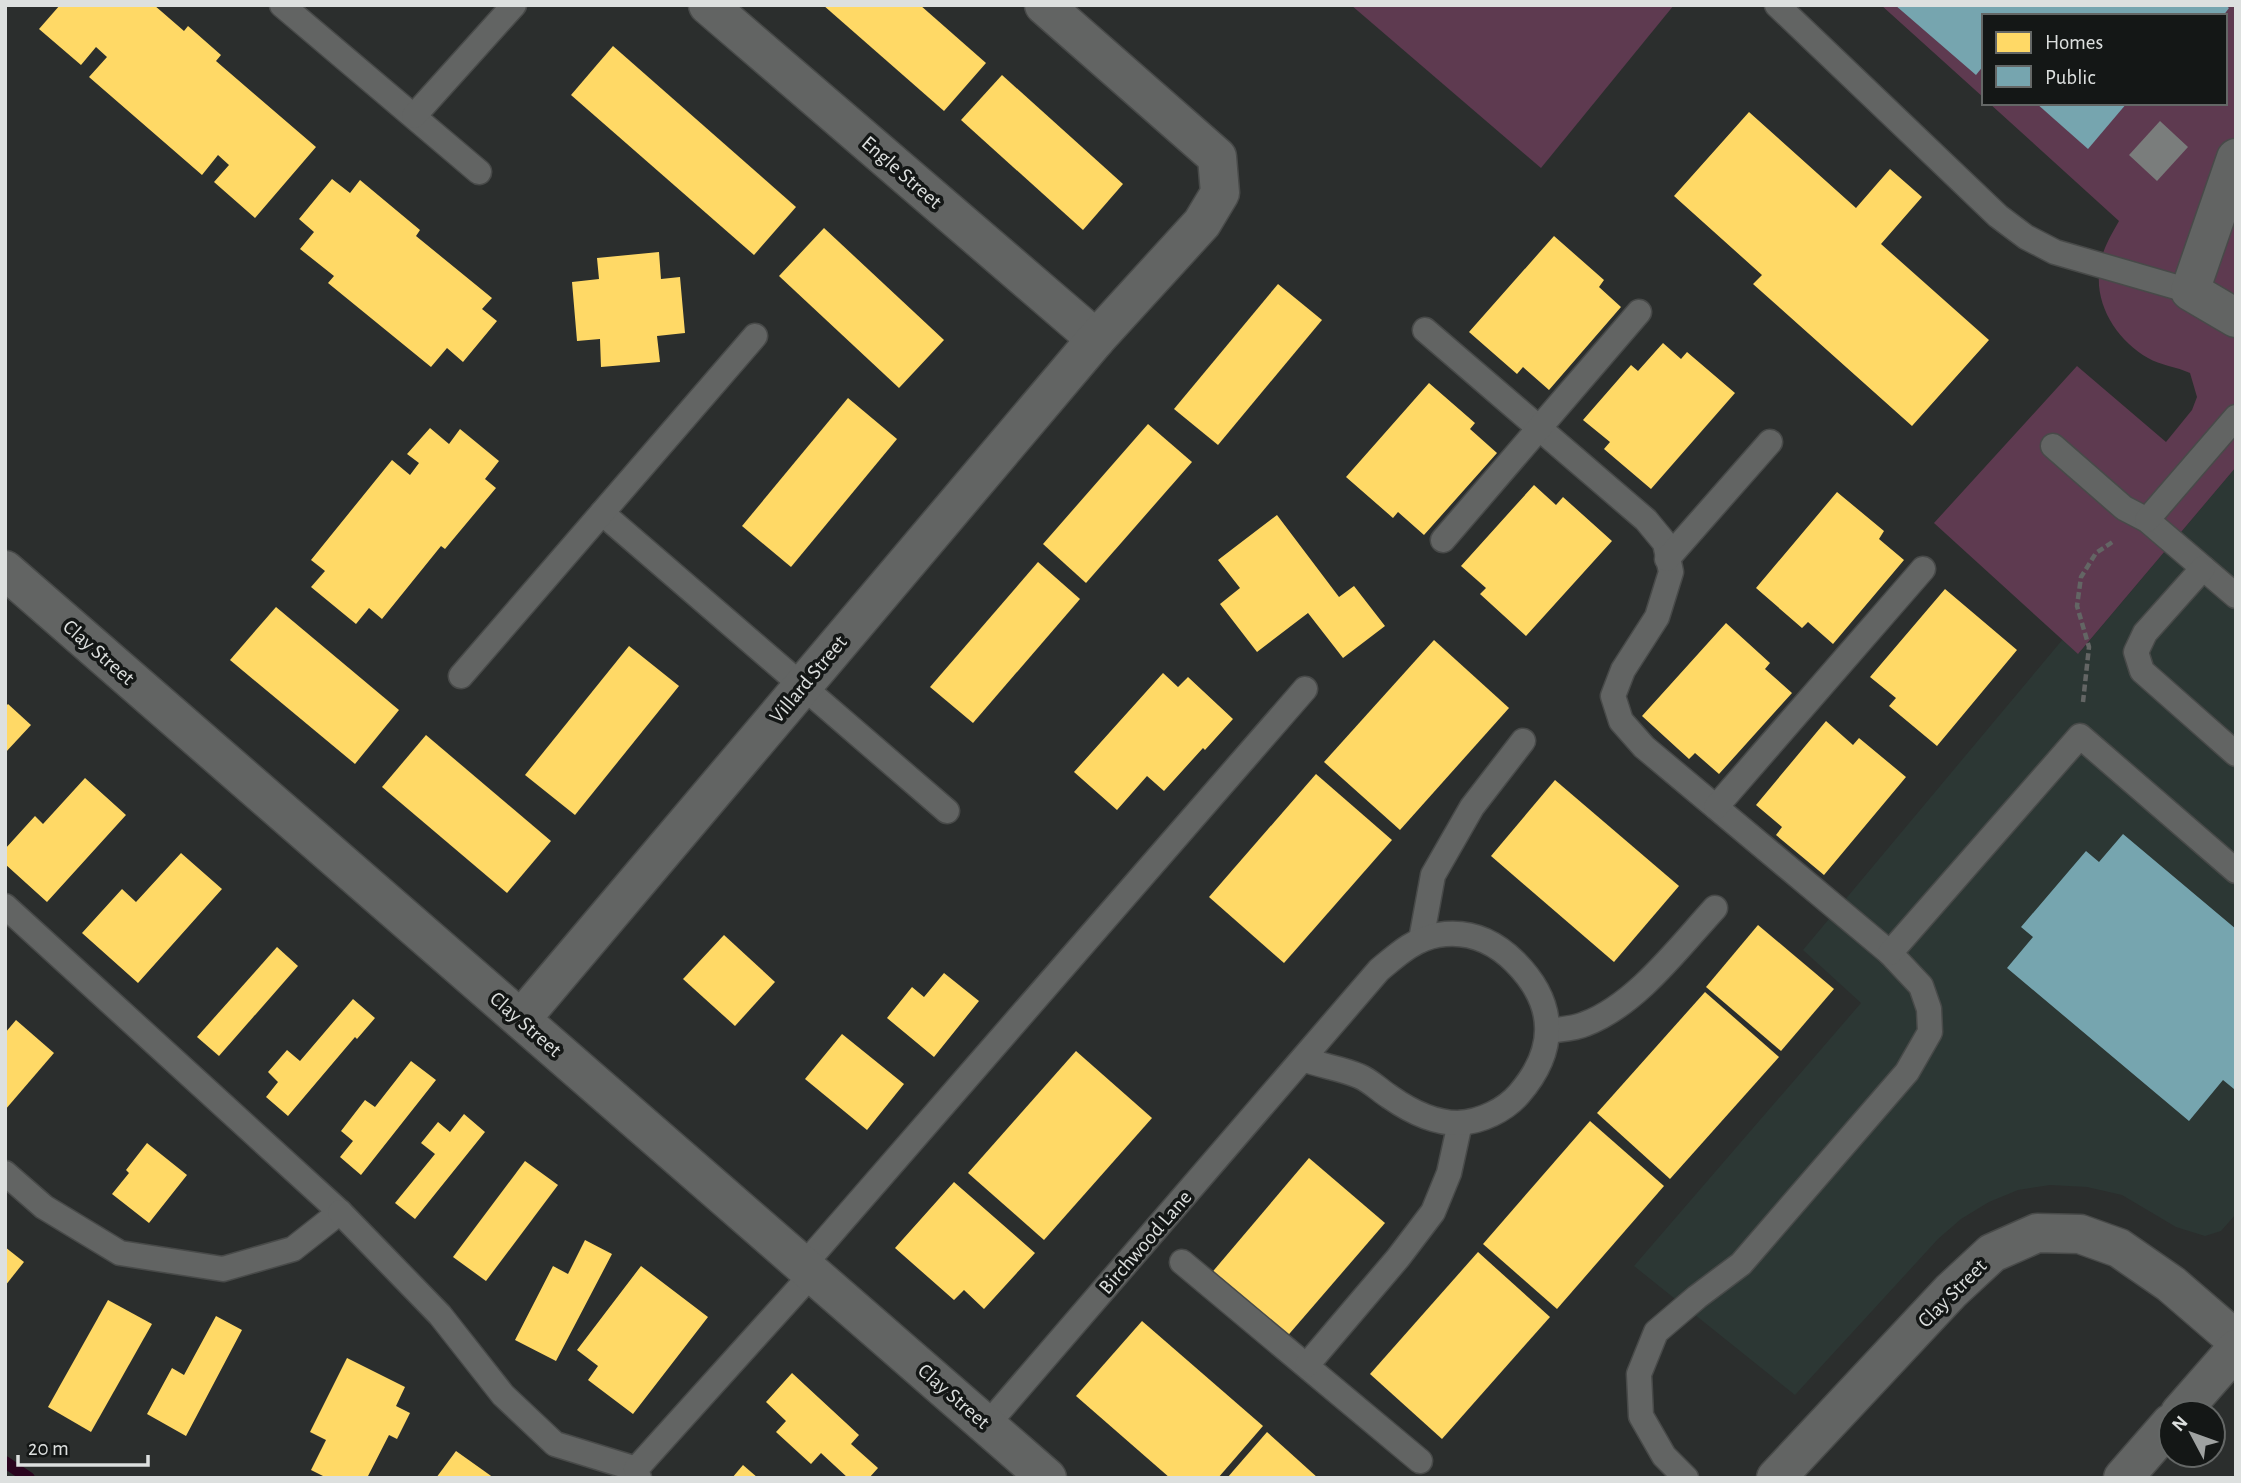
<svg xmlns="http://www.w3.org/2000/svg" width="2241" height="1483" font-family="'Alegreya Sans',sans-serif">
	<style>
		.built { fill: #2c3734 }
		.green { fill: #5e3a50 }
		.homes { fill: #ffd966 }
		.public { fill: #76a5af }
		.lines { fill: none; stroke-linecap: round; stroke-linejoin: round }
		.stream { stroke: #2a041e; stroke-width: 12 }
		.building { fill: #7a7d7c }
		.service-casing { stroke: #484a49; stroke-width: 27 }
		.minor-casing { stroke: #484a49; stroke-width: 41 }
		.primary-casing { stroke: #484a49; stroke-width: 41 }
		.path { stroke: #636564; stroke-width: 4.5; stroke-dasharray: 7 3.5; stroke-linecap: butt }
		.service { stroke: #626463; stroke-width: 24 }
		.minor { stroke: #626463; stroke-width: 38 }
		.primary { stroke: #626463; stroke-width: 38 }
		.labels { text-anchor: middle; stroke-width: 7; stroke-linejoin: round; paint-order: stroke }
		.street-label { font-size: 21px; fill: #dde0df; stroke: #141716 }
	</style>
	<rect width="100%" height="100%" fill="#2b2e2d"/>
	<path class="built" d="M2236,467V1214L2221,1231L2205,1236L2176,1227L2122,1195L2087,1187L2050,1185L2018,1190L1989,1202L1961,1219L1938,1239L1795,1395L1634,1266L1861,1003L1803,950L2063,639L2079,653Z"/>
	<g class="green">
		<path d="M1351,5H1674L1541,168Z"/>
		<path d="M1881,5H2236V467L2078,654L1934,523L2077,366L2166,442L2192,410L2197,397L2190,373C2177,367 2160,365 2148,358C2117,340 2093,304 2100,266C2102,250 2111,235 2119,221L1989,103H2225V16H1984V98Z"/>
	</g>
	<g class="homes">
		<path d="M60,5H154L184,31L188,26L221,55L216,61L316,147L255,218L214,182L229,165L218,155L202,175L89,77L107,57L96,47L81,65L39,29Z"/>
		<path d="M823,5H920L986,63L944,111Z"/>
		<path d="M613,46L796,207L754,255L571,95Z"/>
		<path d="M1002,75L1123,184L1083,230L961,120Z"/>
		<path d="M1749,112L1856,208L1890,169L1922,197L1881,244L1989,340L1912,426L1753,284L1762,275L1674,196Z"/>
		<path d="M332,179L350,193L360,180L420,230L416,236L492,298L482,309L497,321L463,362L447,348L431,367L328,283L334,276L300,249L314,232L299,219Z"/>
		<path d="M824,228L944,340L899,388L779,276Z"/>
		<path d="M1554,236L1604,280L1599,287L1621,307L1549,390L1523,367L1517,374L1469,332Z"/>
		<path d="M659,252L661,279L680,277L685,333L657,336L660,362L601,367L600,339L577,341L572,282L599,279L597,258Z"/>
		<path d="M1278,284L1322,320L1218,445L1174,409Z"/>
		<path d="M1663,343L1681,359L1687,352L1735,393L1651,489L1604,449L1610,442L1583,420L1631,365L1638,371Z"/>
		<path d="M1429,383L1475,423L1470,429L1497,453L1424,535L1398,512L1393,518L1346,477Z"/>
		<path d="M848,398L897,439L791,567L742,526Z"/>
		<path d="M1148,424L1192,462L1086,583L1043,544Z"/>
		<path d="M430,428L449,444L460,429L499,461L485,479L496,488L445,549L441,546L382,619L369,608L356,624L311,587L325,571L311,560L392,460L410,475L419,463L407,454Z"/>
		<path d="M1534,485L1556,505L1563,497L1612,541L1526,636L1480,594L1486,588L1461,566Z"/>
		<path d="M1837,492L1884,531L1879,539L1904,560L1833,644L1808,622L1802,628L1756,588Z"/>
		<path d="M1277,515L1339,597L1354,586L1385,626L1343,658L1308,613L1257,652L1220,604L1240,588L1218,560Z"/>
		<path d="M1038,562L1080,599L973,723L930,687Z"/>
		<path d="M1945,589L2017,650L1937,746L1889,706L1896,698L1870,677Z"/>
		<path d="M276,607L399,710L355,764L230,660Z"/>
		<path d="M1726,623L1770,663L1765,669L1792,693L1719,774L1695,753L1689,759L1642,716Z"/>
		<path d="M1434,640L1509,708L1400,830L1324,762Z"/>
		<path d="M629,646L679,686L575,815L525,775Z"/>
		<path d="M1163,673L1178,687L1188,677L1233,719L1205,750L1203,748L1164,791L1147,776L1117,810L1074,772Z"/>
		<path d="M8,704L31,725L5,753V707Z"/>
		<path d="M1826,721L1853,745L1859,738L1906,777L1824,875L1776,835L1782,827L1756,805Z"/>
		<path d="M426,735L551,841L507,893L382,787Z"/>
		<path d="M1316,774L1392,840L1284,963L1209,897Z"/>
		<path d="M85,778L126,815L47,902L5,864V849L35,816L43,824Z"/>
		<path d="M1555,780L1679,886L1614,962L1491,856Z"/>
		<path d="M181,853L222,889L138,983L82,933L122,889L136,902Z"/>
		<path d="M1758,925L1834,989L1781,1051L1706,987Z"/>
		<path d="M724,935L775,982L735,1026L683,979Z"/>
		<path d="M277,947L298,966L219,1056L197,1037Z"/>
		<path d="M944,973L979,1001L934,1057L887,1018L912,987L924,997Z"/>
		<path d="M1705,992L1779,1057L1670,1179L1597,1113Z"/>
		<path d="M353,999L375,1018L357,1039L355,1037L288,1116L266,1097L278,1082L268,1072L287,1050L300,1061Z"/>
		<path d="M16,1020L54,1053L5,1110V1033Z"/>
		<path d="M842,1034L904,1084L867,1130L805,1079Z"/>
		<path d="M1076,1051L1152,1118L1044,1240L968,1173Z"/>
		<path d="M411,1061L436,1080L361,1175L340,1157L353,1141L341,1131L365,1100L375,1107Z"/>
		<path d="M464,1114L485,1132L415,1219L395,1203L435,1154L421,1143L438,1122L450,1132Z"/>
		<path d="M1590,1121L1664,1186L1557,1309L1483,1244Z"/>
		<path d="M147,1143L187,1175L149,1223L112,1194L129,1173L126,1170Z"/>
		<path d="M1309,1158L1385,1223L1284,1340L1209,1276Z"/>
		<path d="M525,1161L558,1185L486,1281L453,1257Z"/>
		<path d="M954,1182L1035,1253L984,1309L964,1290L954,1300L895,1248Z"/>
		<path d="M585,1240L612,1254L556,1361L515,1340L553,1266L568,1274Z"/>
		<path d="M5,1247L24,1262L5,1286Z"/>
		<path d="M1478,1252L1550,1317L1442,1439L1370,1374Z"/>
		<path d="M641,1266L708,1317L633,1414L588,1380L598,1366L577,1350Z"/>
		<path d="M108,1300L152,1324L91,1432L48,1407Z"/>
		<path d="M216,1316L242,1330L186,1436L147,1414L172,1368L184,1375Z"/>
		<path d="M1142,1321L1263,1426L1218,1478H1170L1076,1396Z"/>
		<path d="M347,1358L405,1387L396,1406L410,1413L397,1439L389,1435L367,1478H327L311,1470L326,1440L310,1432Z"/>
		<path d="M792,1373L859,1435L851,1444L878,1468L869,1478H848L821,1453L811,1464L776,1432L786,1421L766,1402Z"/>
		<path d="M1267,1432L1318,1478H1227Z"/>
		<path d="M456,1451L494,1478H436Z"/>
		<path d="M743,1465L758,1478H732Z"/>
	</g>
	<g class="public">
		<path d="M1895,5H2225L2229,8L2223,16H1984V65L1976,75Z"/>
		<path d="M2036,103H2127L2088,149Z"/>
		<path d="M2123,834L2236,929V1087L2234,1089L2223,1080L2189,1121L2007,968L2033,937L2021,927L2086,851L2099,862Z"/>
	</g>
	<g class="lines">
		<path class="stream" d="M5,1462L29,1478"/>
	</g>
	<path class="building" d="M2160,121L2188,147L2157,181L2129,155Z"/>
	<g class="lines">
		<defs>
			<g id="service">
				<path d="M282,5L479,172"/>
				<path d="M1777,5L1998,216L2026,237L2055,252L2190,291"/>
				<path d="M414,116L514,5"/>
				<path d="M1425,330L1646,520L1665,543L1671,572L1657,617L1623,670L1613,696L1621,721L1644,747L1890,953L1921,986L1929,1009L1930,1032L1907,1072L1741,1264L1697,1297L1656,1332L1639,1374L1641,1416L1664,1456L1686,1478"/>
				<path d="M2053,446L2124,508L2147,520L2236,596"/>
				<path d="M602,513L947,811"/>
				<path d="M2147,520L2236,417"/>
				<path d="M1443,540L1639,312"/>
				<path d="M1667,559L1770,442"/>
				<path d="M2203,568L2145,633L2136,652L2142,671L2236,754"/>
				<path d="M461,676L755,336"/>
				<path d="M1716,807L1923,569"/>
				<path d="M5,906L340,1212L293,1249L223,1269L120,1253L44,1207L5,1173"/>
				<path d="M1421,940L1433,875L1472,807L1523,741"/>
				<path d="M1890,953L2080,736L2236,871"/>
				<path d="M1548,1031C1560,1029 1574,1029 1585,1024C1636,1005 1679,947 1715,908"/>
				<path d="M340,1212L440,1315L503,1395L555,1444L636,1469"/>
				<path d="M1182,1262L1420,1461"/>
				<path d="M803,1266L1305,689"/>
				<path d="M1307,1365L1398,1258L1433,1212L1449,1173L1460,1123"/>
				<path d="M987,1425L1379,970C1397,955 1414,939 1438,935C1468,930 1494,941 1515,962C1556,1003 1558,1049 1519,1094C1505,1110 1481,1122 1458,1123C1433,1123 1410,1111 1390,1097C1379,1090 1371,1081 1359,1076C1341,1068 1321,1066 1303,1059"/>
				<path d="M639,1478L636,1469L812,1274"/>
			</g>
			<g id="minor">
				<path d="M708,5L1096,339"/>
				<path d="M2236,158L2190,291L2236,318"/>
				<path d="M5,570L1047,1478"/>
				<path d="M521,1019L1096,339L1202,223L1220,193L1217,157L1044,5"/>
				<path d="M1776,1478L1951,1291L1992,1253L2037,1233L2080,1234L2119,1248L2171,1284L2236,1340"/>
			</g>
			<g id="primary">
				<path d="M2180,1413L2236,1349"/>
				<path d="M2123,1478L2171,1423"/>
			</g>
		</defs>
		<use href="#service" class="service-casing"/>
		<use href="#minor" class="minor-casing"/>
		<use href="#primary" class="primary-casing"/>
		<path class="path" d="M2083,702L2089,647L2077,606L2081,577L2096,553L2114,541"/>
		<use href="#service" class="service"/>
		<use href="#minor" class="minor"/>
		<use href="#primary" class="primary"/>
	</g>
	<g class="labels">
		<g class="street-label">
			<text transform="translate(902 172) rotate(41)" y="7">Engle Street</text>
			<text transform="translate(99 652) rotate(41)" y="7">Clay Street</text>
			<text transform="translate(808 679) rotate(-50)" y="7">Villard Street</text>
			<text transform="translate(526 1024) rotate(41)" y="7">Clay Street</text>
			<text transform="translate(1145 1242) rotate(-49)" y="7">Birchwood Lane</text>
			<text transform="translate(1952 1293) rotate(-45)" y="7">Clay Street</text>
			<text transform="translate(954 1396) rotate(41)" y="7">Clay Street</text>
		</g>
	</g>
	<rect width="2241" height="1483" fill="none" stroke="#dde0df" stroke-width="14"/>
	<rect x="1982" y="14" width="245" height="91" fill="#141716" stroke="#646766" stroke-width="2"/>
	<rect x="1996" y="32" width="35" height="21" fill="#ffd966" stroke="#646766" stroke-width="2"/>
	<text x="2045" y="49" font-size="21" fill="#dde0df">Homes</text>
	<rect x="1996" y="66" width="35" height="21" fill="#76a5af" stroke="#646766" stroke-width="2"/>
	<text x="2045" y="84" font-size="21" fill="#dde0df">Public</text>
	<g transform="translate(2192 1434) rotate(311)"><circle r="33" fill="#141716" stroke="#646766" stroke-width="2"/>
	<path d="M0-5L12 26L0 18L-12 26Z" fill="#9fa2a1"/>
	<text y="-10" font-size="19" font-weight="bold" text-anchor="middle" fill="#dde0df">N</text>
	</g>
	<path d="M18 1455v10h130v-10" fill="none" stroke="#dde0df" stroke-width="3.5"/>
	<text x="28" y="1455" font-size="21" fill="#dde0df" stroke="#141716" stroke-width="5" paint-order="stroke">20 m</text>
</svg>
